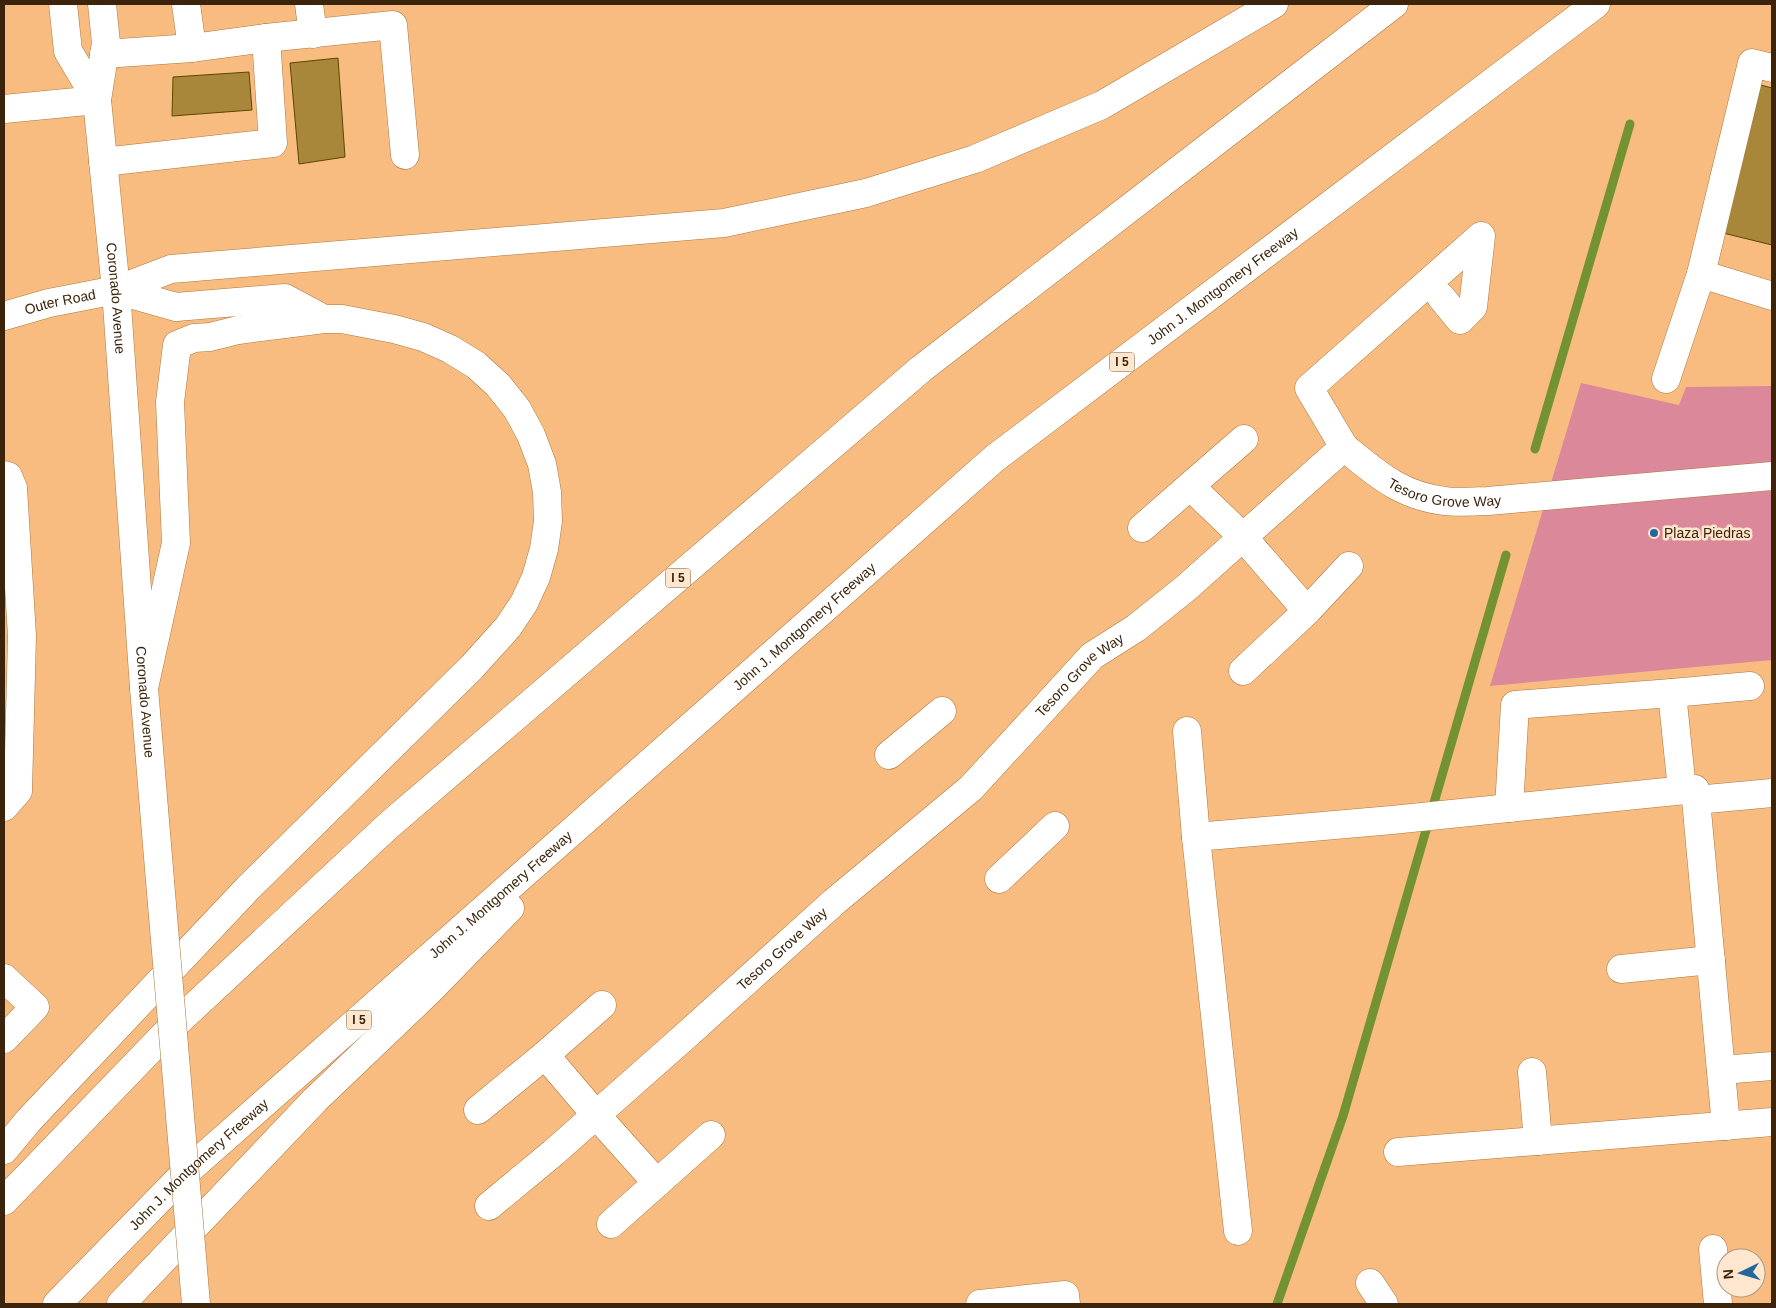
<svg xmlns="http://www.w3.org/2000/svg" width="1776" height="1308" font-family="Helvetica,sans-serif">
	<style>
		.green { fill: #dc889b }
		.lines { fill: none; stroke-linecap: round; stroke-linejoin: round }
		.stream { stroke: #739232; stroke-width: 9 }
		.building { fill: #a8873a; stroke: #5d4501 }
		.minor-casing { stroke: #ae763b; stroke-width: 29 }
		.major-casing { stroke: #ae763b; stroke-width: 29 }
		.highway-casing { stroke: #ae763b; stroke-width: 29 }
		.minor { stroke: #fff; stroke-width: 28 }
		.major { stroke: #fff; stroke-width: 28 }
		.highway { stroke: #fff; stroke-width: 28 }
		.major-bridge-casing { stroke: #ae763b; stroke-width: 29; stroke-linecap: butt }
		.major-bridge { stroke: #fff; stroke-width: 28 }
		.poi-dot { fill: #21679b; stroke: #ffe6ce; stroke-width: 2 }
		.labels { text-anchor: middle; stroke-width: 5; stroke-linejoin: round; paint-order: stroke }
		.shield { fill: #ffe6ce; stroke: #765e46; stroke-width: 1 }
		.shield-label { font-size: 12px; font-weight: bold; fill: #3b240b }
		.street-label { font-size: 14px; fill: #3b240b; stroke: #ffe6ce }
		.poi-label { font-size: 14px; fill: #3b240b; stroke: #ffe6ce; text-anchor: start }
	</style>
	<rect width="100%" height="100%" fill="#f9bc80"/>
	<path class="green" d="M1581,383L1679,405L1686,387L1772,386V660L1490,686Z"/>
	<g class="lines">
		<g class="stream">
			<path d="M1535,449L1630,124"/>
			<path d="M1277,1304L1343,1116L1506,555"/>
		</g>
	</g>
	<g class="building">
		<path d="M338,58L345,157L299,164L290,63Z"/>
		<path d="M249,72L252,110L172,116L173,77Z"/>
		<path d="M1753,83L1772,88V245L1715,231Z"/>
	</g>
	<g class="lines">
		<defs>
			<g id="minor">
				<path d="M186,4L192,48"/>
				<path d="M309,4L313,34"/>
				<path d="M266,38L393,25L405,155"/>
				<path d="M1772,68L1752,63L1701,274L1772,296"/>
				<path d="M4,109L97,100"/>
				<path d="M103,162L273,143L266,38L192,48L104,54"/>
				<path id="s1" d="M4,316L49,303L116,290"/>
				<path d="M1666,379L1701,274"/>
				<path d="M1344,447L1309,388L1481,236L1473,307L1460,320L1441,297"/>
				<path d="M4,475L8,476L13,488L22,636L18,791L4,807"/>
				<path d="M1190,486L1244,439"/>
				<path d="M1142,528L1190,486L1243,537L1307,611L1243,671"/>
				<path d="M1307,611L1349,566"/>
				<path d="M1187,731L1196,837"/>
				<path d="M889,755L942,711"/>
				<path d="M1682,790L1672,693L1750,686"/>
				<path d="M1696,800L1772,793"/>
				<path d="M1509,808L1515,705L1672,693"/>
				<path d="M999,879L1055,826"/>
				<path d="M1621,969L1711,960"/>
				<path d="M4,978L35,1007L4,1039"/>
				<path d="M545,1055L602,1005"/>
				<path d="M1721,1070L1772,1066"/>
				<path d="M1532,1072L1538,1141"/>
				<path d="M478,1110L545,1055L596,1115L657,1183"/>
				<path d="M1398,1152L1772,1122"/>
				<path id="s2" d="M489,1206L553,1153L682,1039L834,902L971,788L1092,656L1136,628L1186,588L1344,447C1377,474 1401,496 1445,501C1459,503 1474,501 1488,501L1772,476"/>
				<path d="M611,1224L711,1135"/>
				<path d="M1238,1231L1196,837L1392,820L1695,789L1726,1126"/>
				<path d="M1713,1249L1718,1304"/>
				<path d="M1370,1283L1384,1304"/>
				<path d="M980,1304L1065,1295L1066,1304"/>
			</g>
			<g id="major">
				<path d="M63,4L68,51L97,100"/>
				<path id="s3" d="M102,4L106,43L97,100L116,290L144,688L160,881"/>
			</g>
			<g id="highway">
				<path d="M116,290L171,269L724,223L866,193L975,159L1102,105L1274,4"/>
				<path d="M144,688L176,543L170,402L177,345L194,338L210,337L238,330L324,319"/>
				<path d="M4,1150L29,1120L248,888L472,667L508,627L524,603L536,577L544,549L548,521L547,492L542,464L531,435L517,409L498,385L476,365L450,349L423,337L394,329L342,319H324L285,298L176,307L116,290"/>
				<path d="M4,1201L171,1028L389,825L921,369L1394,4"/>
				<path id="s4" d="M57,1304L185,1173L995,458L1596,4"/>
				<path d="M121,1304L315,1100L429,991L510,908"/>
			</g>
		</defs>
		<use href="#minor" class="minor-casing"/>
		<use href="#major" class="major-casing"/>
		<use href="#highway" class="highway-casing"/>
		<use href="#minor" class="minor"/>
		<use href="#major" class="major"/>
		<use href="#highway" class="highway"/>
		<defs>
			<path id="major-bridge" d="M160,881L196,1304"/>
		</defs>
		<use href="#major-bridge" class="major-bridge-casing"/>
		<use href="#major-bridge" class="major-bridge"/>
	</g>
	<circle class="poi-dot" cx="1654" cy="533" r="5"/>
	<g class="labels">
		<g class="shield">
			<rect x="1109.5" y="352.5" width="25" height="19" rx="4"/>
			<rect x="665.5" y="568.5" width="25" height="19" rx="4"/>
			<rect x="346.5" y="1010.5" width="25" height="19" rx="4"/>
		</g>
		<g class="shield-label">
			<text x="1122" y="366">I 5</text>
			<text x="678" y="582">I 5</text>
			<text x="359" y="1024">I 5</text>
		</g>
		<g class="street-label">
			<text dy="5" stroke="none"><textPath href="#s4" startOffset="1549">John J. Montgomery Freeway</textPath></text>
			<text dy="5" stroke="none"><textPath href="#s3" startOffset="296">Coronado Avenue</textPath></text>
			<text dy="5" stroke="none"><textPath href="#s1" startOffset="58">Outer Road</textPath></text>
			<text dy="5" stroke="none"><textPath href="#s2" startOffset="1260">Tesoro Grove Way</textPath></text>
			<text dy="5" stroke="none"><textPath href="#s4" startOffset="1009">John J. Montgomery Freeway</textPath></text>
			<text dy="5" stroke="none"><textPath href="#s2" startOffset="795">Tesoro Grove Way</textPath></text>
			<text dy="5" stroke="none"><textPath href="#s3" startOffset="701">Coronado Avenue</textPath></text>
			<text dy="5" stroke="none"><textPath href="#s4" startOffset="604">John J. Montgomery Freeway</textPath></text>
			<text dy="5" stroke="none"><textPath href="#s2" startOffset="390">Tesoro Grove Way</textPath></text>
			<text dy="5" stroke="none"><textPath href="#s4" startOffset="199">John J. Montgomery Freeway</textPath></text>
		</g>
		<g class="poi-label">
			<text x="1664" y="538">Plaza Piedras</text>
		</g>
	</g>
	<rect width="1776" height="1308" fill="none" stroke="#3b240b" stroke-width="10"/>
	<g transform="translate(1741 1273) rotate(265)"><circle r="24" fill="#ffe6ce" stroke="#b19880"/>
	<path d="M0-4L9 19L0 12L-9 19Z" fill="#21679b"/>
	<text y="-8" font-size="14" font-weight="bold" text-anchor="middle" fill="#3b240b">N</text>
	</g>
</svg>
